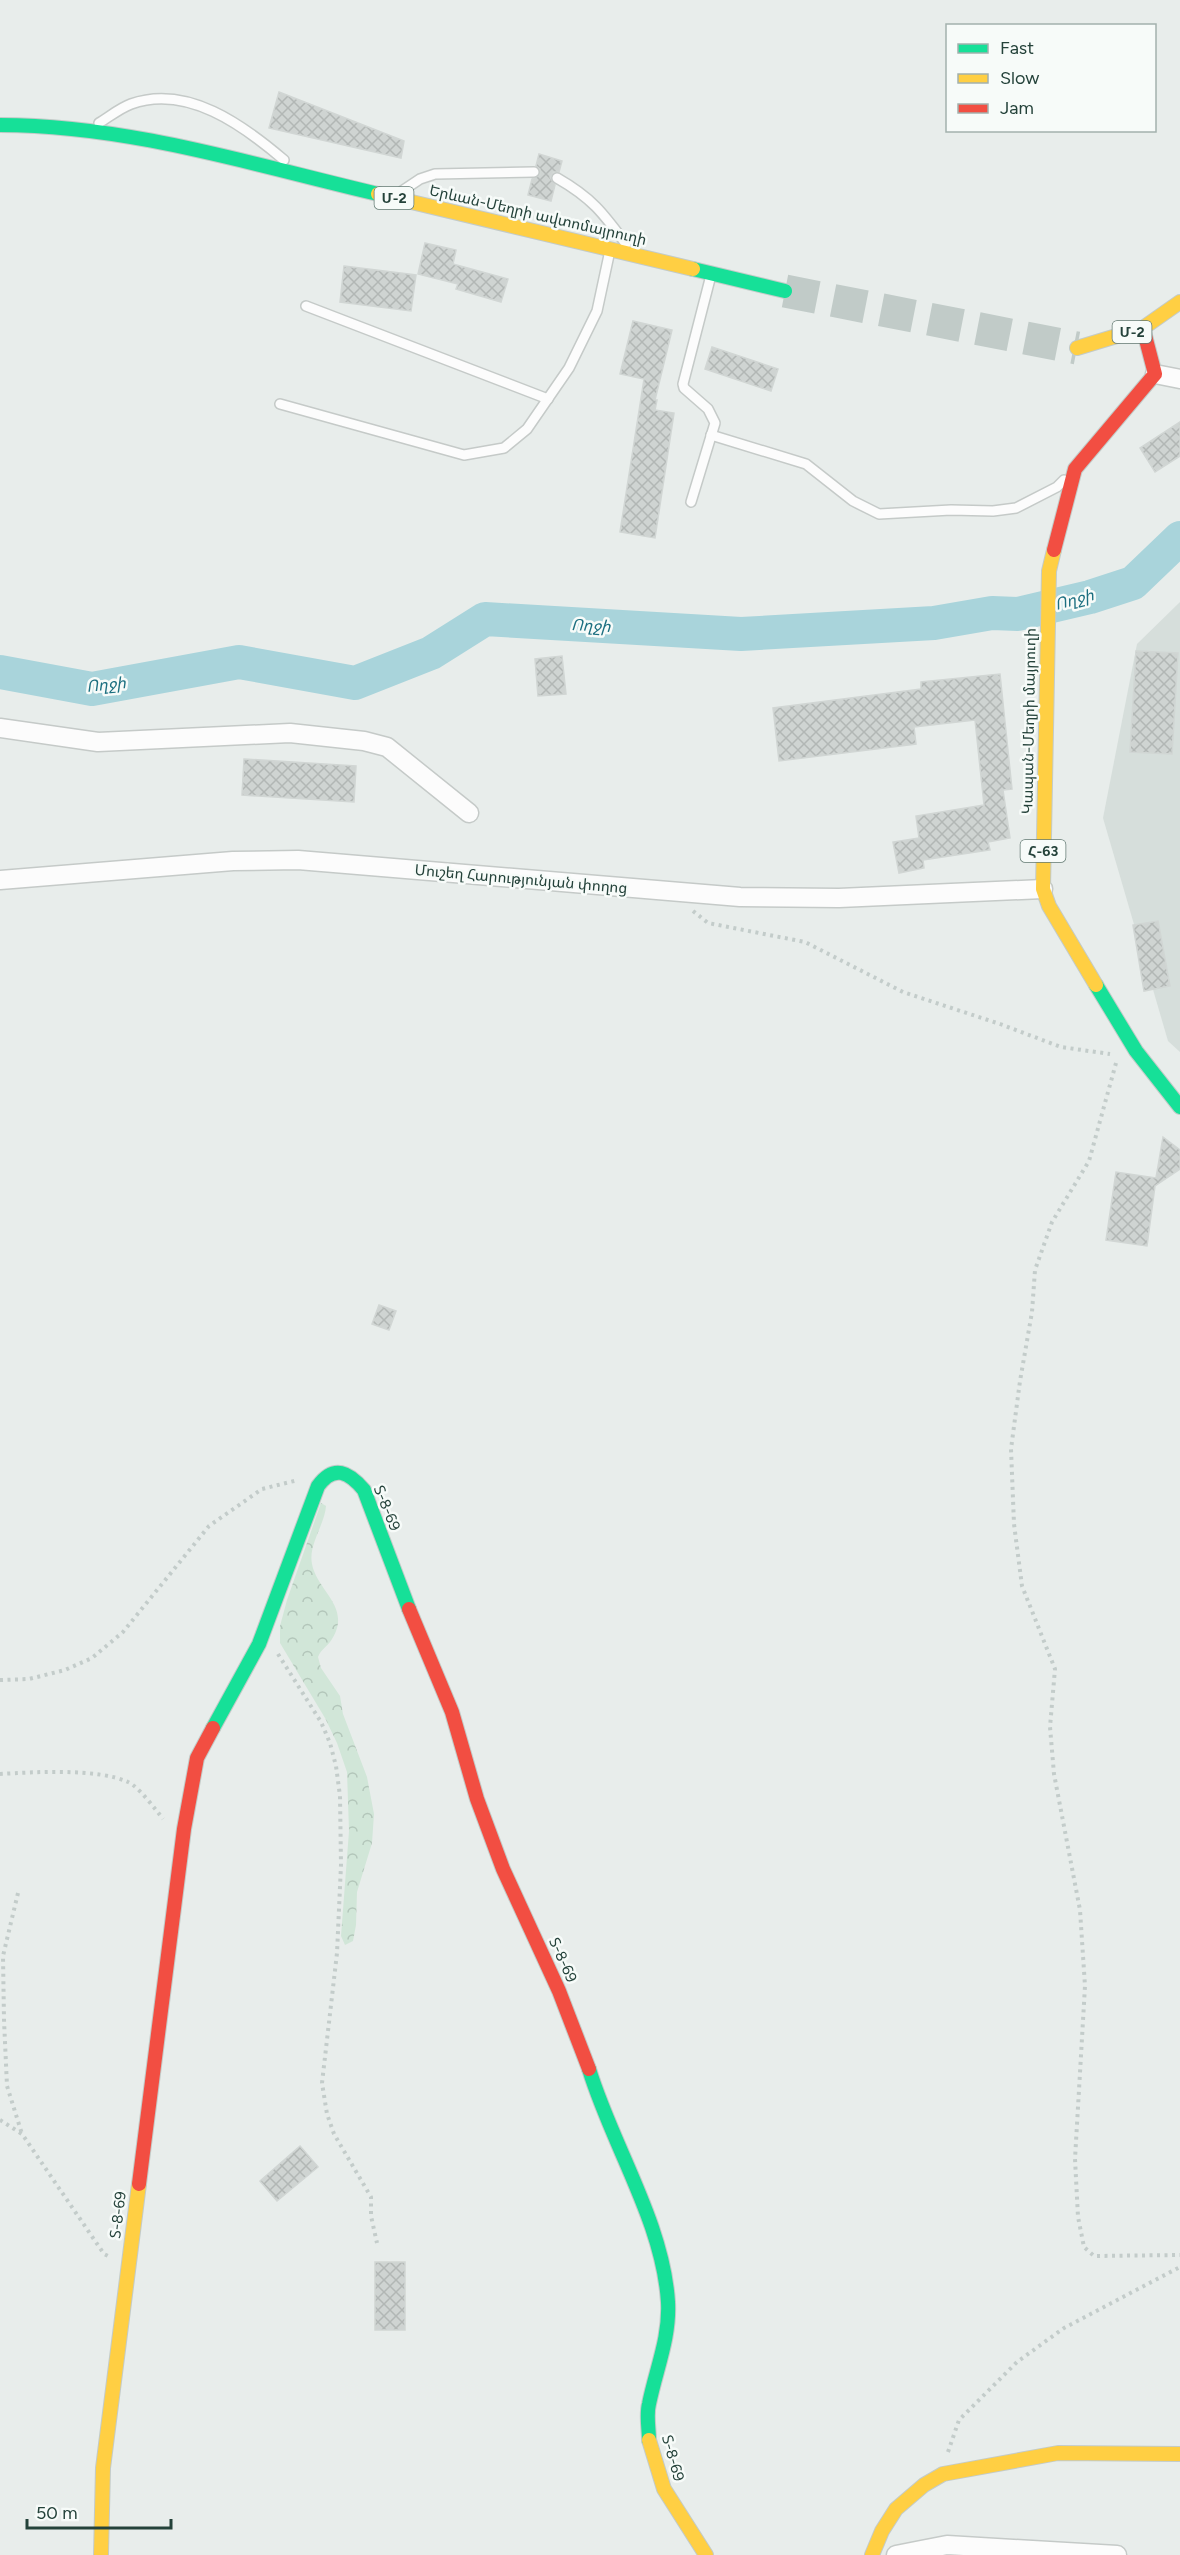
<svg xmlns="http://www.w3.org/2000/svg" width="1180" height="2555" font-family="Figtree,'Noto Sans Armenian',sans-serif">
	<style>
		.built { fill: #d6dedb }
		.forest { fill: url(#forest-crowns) }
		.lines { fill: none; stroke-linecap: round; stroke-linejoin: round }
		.river { stroke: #a9d4db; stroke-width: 34 }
		.building { fill: url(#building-cross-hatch); stroke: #d1d6d4; stroke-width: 1.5 }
		.highway-tunnel { stroke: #c1cbc8; stroke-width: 33; stroke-dasharray: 33 16; stroke-linecap: butt }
		.lane-casing { stroke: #c5cac8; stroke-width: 12 }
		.street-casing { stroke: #c5cac8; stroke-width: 21 }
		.fast-casing { stroke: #c3cbc8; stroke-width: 16 }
		.slow-casing { stroke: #c3cbc8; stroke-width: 16 }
		.jam-casing { stroke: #c3cbc8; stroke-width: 16 }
		.path { stroke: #c3ccca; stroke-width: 4; stroke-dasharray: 3 4.5; stroke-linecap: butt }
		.lane { stroke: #fcfcfc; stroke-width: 9 }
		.street { stroke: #fcfcfc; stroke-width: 18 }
		.fast { stroke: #16e098; stroke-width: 14 }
		.slow { stroke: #ffcf43; stroke-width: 14 }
		.jam { stroke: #f24e42; stroke-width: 14 }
		.labels { text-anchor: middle; stroke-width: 5; stroke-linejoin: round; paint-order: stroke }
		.shield { fill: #f7fbf9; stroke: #637a73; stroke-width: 1.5 }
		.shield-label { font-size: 14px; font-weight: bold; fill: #24423a }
		.street-label { font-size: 15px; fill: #24423a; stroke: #f7fbf9 }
		.water-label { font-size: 16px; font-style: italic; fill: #1c6f80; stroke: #f7fbf9 }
	</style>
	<defs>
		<pattern id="forest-crowns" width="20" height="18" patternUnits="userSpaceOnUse" patternTransform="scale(1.5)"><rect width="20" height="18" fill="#d1e6d8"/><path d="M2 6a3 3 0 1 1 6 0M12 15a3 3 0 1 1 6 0" fill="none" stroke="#b3c6ba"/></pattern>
		<pattern id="building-cross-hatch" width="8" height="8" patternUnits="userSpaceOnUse" patternTransform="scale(1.5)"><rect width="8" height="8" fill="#cfd4d2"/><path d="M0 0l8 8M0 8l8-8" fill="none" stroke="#b2b7b5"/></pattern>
	</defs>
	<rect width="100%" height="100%" fill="#e8edeb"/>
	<path class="built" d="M1180,602V1052L1168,1041L1103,818L1137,644Z"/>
	<path class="forest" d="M321,1503L326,1506C325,1524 308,1545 312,1564C317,1591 352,1607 332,1639C328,1646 321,1649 318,1657L321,1668L340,1696L343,1714L367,1777L374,1814L372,1843L357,1892L356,1925L353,1941L345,1945L341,1936L349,1831L347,1772L337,1743L325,1718L280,1643V1626L287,1600Z"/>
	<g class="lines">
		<path class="river" d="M0,672L92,689L239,662L355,683L431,653L485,619L741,634L934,623L992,613L1018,614L1090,597L1133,583L1180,538"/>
	</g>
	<g class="building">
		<path d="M279,92L404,141L401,158L269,128Z"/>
		<path d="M539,154L562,161L559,172H553L550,177L555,185L551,201L528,195L532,179L540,175V169L536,166Z"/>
		<path d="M425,243L456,250L453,264L508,279L501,302L456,289L458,284L418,274Z"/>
		<path d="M344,266L416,275L411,311L340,302Z"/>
		<path d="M633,321L672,330L655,400H657L655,410L674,413L655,538L620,532L644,379L620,374Z"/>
		<path d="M712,347L778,369L771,391L705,369Z"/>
		<path d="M1180,422V456L1155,472L1140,448Z"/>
		<path d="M1136,651L1178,653L1172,754L1130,752Z"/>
		<path d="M562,656L566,694L538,696L535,659Z"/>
		<path d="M1000,674L1012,789L1003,790L1010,838L988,842L990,850L923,860L924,868L899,873L893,842L919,838L916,816L984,805L975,720L914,727L916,744L779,761L773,708L921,689V682Z"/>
		<path d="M244,759L356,766L354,802L242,795Z"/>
		<path d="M1158,921L1170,986L1144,991L1133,925Z"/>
		<path d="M1163,1137L1180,1150V1169L1155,1186L1147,1246L1106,1240L1116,1172L1156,1178Z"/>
		<path d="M379,1305L396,1311L389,1330L372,1324Z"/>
		<path d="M300,2146L318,2167L277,2201L260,2181Z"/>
		<rect x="375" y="2262" width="30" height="68"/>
	</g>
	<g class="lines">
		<path class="highway-tunnel" d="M785,291L1077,348"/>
		<defs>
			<g id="lane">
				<path d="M99,123C109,117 120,108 131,104C187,84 243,125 284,160"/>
				<path d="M557,178C592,198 603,213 626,244"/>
				<path d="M402,191L420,179L435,174L534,172"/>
				<path d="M306,306L548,399"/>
				<path d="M280,404L464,455L504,448L527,429L569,368L597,311L609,255"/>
				<path d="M711,435L806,464L853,501L879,514L951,510L993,511L1016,508L1057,487L1064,480"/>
				<path d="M691,502L715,423L708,409L684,388L683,384L710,279"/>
			</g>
			<g id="street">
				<path d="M1155,374L1180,379"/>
				<path d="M0,728L98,742L290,733L364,741L387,747L469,813"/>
				<path d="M0,880L233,861L298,860L740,897L839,898L1043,889"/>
				<path d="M896,2555L947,2545L1117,2555"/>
			</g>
			<g id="fast">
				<path d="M0,125C128,125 254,165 378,194"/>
				<path d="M693,269L785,291"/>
				<path d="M1096,985L1136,1051L1180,1107"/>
				<path d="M213,1728L259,1644L318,1486C334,1464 349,1472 364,1490L409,1609"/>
				<path d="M589,2069C612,2145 663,2222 668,2302C670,2338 656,2369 649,2404C646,2415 649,2429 649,2440"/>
			</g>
			<g id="slow">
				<path d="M378,194L693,269"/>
				<path d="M1077,348L1143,328L1180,302"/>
				<path d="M1054,550L1049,571L1043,889L1049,906L1096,985"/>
				<path d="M649,2440L664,2489L706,2555"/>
				<path d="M101,2555L103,2468L139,2184"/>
				<path d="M872,2555L882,2531L896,2509L924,2485L943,2474L1058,2453L1180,2454"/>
			</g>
			<g id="jam">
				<path d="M1054,550L1075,469L1155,374L1143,328"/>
				<path d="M409,1609L452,1712L477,1799L503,1869L559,1991L589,2069"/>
				<path d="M139,2184L184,1829L197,1758L213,1728"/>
			</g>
		</defs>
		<use href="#lane" class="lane-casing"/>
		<use href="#street" class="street-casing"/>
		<use href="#fast" class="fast-casing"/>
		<use href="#slow" class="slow-casing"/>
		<use href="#jam" class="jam-casing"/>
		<g class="path">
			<path d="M693,911L708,923L805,942L903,992L1000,1024L1061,1047L1110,1054"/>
			<path d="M1116,1063L1089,1161L1052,1222L1035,1270L1032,1312L1020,1381L1011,1449L1014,1524L1022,1586L1055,1669L1050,1727L1054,1774L1080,1910L1085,1986L1075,2159L1078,2217L1084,2247L1094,2256L1180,2255"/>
			<path d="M278,1654L321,1722L330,1743L336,1766L340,1796L341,1865L337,1953L322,2083L327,2114L334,2134L371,2197V2216L377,2243"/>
			<path d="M0,1680L29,1679L65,1670L92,1658L123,1632L209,1526L262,1489L298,1480"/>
			<path d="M0,1774C35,1772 97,1768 128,1782C138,1786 156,1810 163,1819"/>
			<path d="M18,1893L3,1956L4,2020L7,2086L22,2134"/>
			<path d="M0,2120L22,2134L104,2254L108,2256"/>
			<path d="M948,2452L959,2420L1017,2362L1064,2328L1180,2267"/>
		</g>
		<use href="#lane" class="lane"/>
		<use href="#street" class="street"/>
		<use href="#fast" class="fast"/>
		<use href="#slow" class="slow"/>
		<use href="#jam" class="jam"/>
	</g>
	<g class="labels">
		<g class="shield">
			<rect x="374.5" y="187" width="39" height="22" rx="4.5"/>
			<rect x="1112.5" y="321" width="39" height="22" rx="4.5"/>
			<rect x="1020.5" y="840" width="45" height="22" rx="4.5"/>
		</g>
		<g class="shield-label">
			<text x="394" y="203">Մ-2</text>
			<text x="1132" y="337">Մ-2</text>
			<text x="1043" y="856">Հ-63</text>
		</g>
		<g class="street-label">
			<text transform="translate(538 215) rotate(13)" y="5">Երևան-Մեղրի ավտոմայրուղի</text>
			<text transform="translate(1029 721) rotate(-89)" y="5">Կապան-Մեղրի մայրուղի</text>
			<text transform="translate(521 879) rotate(5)" y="5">Մուշեղ Հարությունյան փողոց</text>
			<text transform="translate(387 1508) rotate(68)" y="5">Տ-8-69</text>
			<text transform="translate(563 1960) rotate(66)" y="5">Տ-8-69</text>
			<text transform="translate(118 2215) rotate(-83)" y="5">Տ-8-69</text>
			<text transform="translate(673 2458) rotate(74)" y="5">Տ-8-69</text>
		</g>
		<g class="water-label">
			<text transform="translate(1074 599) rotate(-15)" y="6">Ողջի</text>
			<text transform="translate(591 625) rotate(3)" y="6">Ողջի</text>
			<text transform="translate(106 684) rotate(-6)" y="6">Ողջի</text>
		</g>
	</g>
	<rect x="946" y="24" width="210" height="108" fill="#f7fbf9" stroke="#a3b1ad" stroke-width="1.5"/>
	<rect x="958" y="44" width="30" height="9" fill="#16e098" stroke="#a3b1ad" stroke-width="1.5"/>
	<text x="1000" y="54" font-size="18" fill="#24423a">Fast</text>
	<rect x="958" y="74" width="30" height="9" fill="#ffcf43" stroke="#a3b1ad" stroke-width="1.5"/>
	<text x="1000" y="84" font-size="18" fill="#24423a">Slow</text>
	<rect x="958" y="104" width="30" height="9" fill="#f24e42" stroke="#a3b1ad" stroke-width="1.5"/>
	<text x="1000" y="114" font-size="18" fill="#24423a">Jam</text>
	<path d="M27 2519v9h144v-9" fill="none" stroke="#24423a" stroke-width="3"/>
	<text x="36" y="2519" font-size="18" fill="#24423a" stroke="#f7fbf9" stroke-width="4.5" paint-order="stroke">50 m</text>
</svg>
